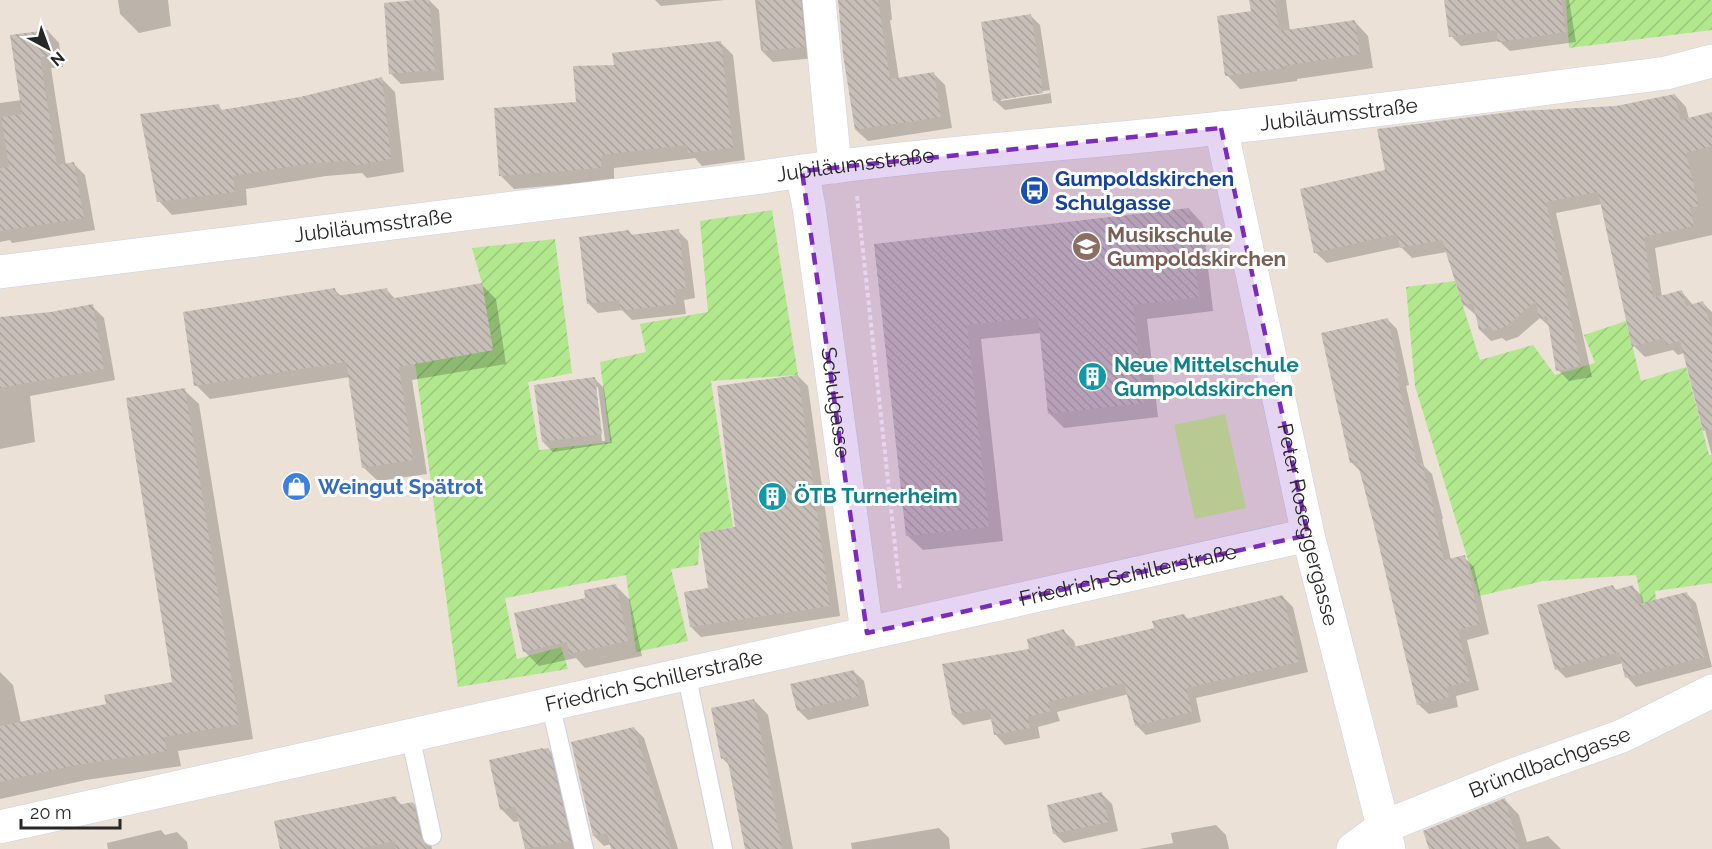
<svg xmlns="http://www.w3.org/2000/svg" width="1712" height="849" font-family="Raleway,sans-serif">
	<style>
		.garden { fill: url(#garden-furrows) }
		.pitch { fill: #c9f087 }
		.shadow { fill: #0003; fill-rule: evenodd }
		.building { fill: url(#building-back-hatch) }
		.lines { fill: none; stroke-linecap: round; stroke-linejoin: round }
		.service-casing { stroke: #ccd1e2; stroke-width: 20 }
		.minor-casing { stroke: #ccd1e2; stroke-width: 34 }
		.path { stroke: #fff; stroke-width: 4; stroke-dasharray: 4.5 3; stroke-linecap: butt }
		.service { stroke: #fff; stroke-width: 18 }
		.minor { stroke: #fff; stroke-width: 33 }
		.marked { fill: #7b2cbf; fill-opacity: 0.2; stroke: #7b2cbf; stroke-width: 4.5; stroke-dasharray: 12 8; stroke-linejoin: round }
		.labels { text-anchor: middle; stroke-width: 6; stroke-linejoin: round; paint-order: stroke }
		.street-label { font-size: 21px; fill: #272727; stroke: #fff }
		.transit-label { font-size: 21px; font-weight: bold; fill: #164399; stroke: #fff; text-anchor: start }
		.education-label { font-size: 21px; font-weight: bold; fill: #785e54; stroke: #fff; text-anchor: start }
		.culture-label { font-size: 21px; font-weight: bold; fill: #0d838f; stroke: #fff; text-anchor: start }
		.shop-label { font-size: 21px; font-weight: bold; fill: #366cbe; stroke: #fff; text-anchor: start }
	</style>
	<defs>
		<pattern id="garden-furrows" width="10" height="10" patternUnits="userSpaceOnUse" patternTransform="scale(1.5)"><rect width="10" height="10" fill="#b1e88d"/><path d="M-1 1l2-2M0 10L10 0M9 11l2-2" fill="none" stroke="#98c77a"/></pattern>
		<pattern id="building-back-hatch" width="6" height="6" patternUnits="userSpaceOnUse" patternTransform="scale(1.5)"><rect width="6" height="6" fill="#c6beb7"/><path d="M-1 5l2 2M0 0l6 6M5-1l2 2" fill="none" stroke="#aaa39d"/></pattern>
	</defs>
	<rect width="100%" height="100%" fill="#ebe1d6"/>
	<g class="garden">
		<path d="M1566,0H1712V30L1569,48Z"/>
		<path d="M772,210L798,375L711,381L733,527L700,533L698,565L671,569L688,641L636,652L626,575L505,598L517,659L561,647L568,669L458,687L415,362H423L493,350L482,283L472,248L555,239L572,373L528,382L539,450L610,442L600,362L646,352L640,324L708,312L700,221Z"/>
		<path d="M1455,281L1480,360L1533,345L1555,375L1595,363L1584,335L1626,321L1641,381L1686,367L1709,455H1712V583L1655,591L1657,610L1644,611L1636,575L1543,581L1479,596L1415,386L1406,287Z"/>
	</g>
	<path class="pitch" d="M1225,414L1246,508L1195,519L1174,425Z"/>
	<g class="shadow">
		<path d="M118,0H168L171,26L139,33L120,14Z"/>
		<path d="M429,0L439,10L444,80L401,84L391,74Z"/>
		<path d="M655,0H725L661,6Z"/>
		<path d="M755,0H816L815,58L773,62L761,50Z"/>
		<path d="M839,0H890L892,20H890L899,79L934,74L945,85L952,128L868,141L856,130Z"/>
		<path d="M1251,0H1286L1290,31L1355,22L1368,36L1373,68L1297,79V81L1240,89L1227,75L1252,12Z"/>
		<path d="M1445,0H1569L1576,42L1510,51L1499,41L1461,46L1451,36Z"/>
		<path d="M1030,15L1040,25L1052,103L1005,110L994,100ZM1050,90L1051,93L1001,101V98Z"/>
		<path d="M48,31L59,43L63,67L51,68L66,165L74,164L85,175L95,230L12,243L10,240L0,242V103L22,100Z"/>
		<path d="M720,42L733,55L745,160L702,166L695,158L614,168V180L514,189L501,176L615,67Z"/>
		<path d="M382,79L395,92L404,172L367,178L362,173L326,176L246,189L247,205L172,215L159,201L218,106L223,111L300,98Z"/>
		<path d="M1675,95L1686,107L1689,119L1712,113V235L1655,248L1662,297L1681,291L1693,305L1702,302L1712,312V456L1684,353L1678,355L1673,350L1645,357L1634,346L1602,204L1556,213L1592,377L1569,381L1558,370L1551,328L1540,318L1518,337L1506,341L1502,338L1491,341L1480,330L1477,316L1464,305L1447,252L1412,258L1401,247L1327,263L1315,252L1387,171L1616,107Z"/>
		<path d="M1189,209L1203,224L1213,311L1147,319L1158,417L1064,428L1049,413L1041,333L981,339L1003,541L923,550L908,536L875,245Z"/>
		<path d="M629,231L633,236L678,231L688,241L695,298L684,300L686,314L632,320L622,310L598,313L588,303Z"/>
		<path d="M482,285L496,299L506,364L412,380L427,474L378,481L364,468L350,377L210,399L196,385L335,290L342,297L387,290L396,300Z"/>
		<path d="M92,306L104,318L115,380L30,396L35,442L0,449V320Z"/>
		<path d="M1387,319L1397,329L1409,385L1406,386L1424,466L1432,474L1443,519H1442L1451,560L1464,557L1474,567L1489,634L1467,640L1479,690L1456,696L1458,707L1429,714L1419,705L1376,525L1361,472L1351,462Z"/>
		<path d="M798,376L808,386L840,616L701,637L691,627L710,590L737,528Z"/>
		<path d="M594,378L604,388L612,443L553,452L543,442ZM595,387H598L605,441H602Z"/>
		<path d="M184,390L199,404L253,739L178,751L181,766L86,780L0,799V672L13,685L21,723L108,706L174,683Z"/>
		<path d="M615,585L630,600L642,656L585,668L576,658L539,666L524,651L587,599Z"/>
		<path d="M1613,586L1617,591L1633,587L1642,596L1644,604L1686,593L1696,603L1712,667L1636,687L1627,677L1623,663L1566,678L1557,669Z"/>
		<path d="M1283,597L1293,607L1308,672L1196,698L1201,722L1146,735L1136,725L1129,694L1057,712L1060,721L1038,727L1040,738L1005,745L995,734L992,719L963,725L953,715L1031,650L1064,631L1074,641L1076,648L1155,629L1184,615L1189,620Z"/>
		<path d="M853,671L864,681L869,706L808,720L798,710Z"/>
		<path d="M754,700L768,715L793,849H747L730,766L722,758Z"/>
		<path d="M634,728L644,738L678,849H613L611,844L604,846L594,836Z"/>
		<path d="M548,749L561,762L581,849H527L520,821L514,822L502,810Z"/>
		<path d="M1102,794L1112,804L1118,831L1064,843L1054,833Z"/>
		<path d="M395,798L403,806L413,803L425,815L432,849H282Z"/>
		<path d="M1505,800L1519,815L1527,842L1548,836L1561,849H1430Z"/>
		<path d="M1216,825L1226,835L1229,849H1139L1173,843L1171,833Z"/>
		<path d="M939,828L949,838L950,849H852L851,843Z"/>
		<path d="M161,830L165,835L177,832L187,842L188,849H108L107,843Z"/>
	</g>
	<g class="building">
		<path d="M415,0H429L435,70L389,74L384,3Z"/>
		<path d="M758,0H801L805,47L763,51Z"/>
		<path d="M838,0H878L890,79L934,72L941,117L855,130L843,54Z"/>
		<path d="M1249,0H1275L1279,31L1355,20L1360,54L1284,66V68L1225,76L1217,16L1251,11Z"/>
		<path d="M1444,0H1561L1566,32L1498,42L1497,30L1449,37Z"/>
		<path d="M1031,14L1043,93L993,101L981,22Z"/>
		<path d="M48,30L52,55L40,57L57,165L74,162L84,218L0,231V168L9,167L1,117L22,114L10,35Z"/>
		<path d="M721,41L733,148L688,153L687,145L602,155L601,168L499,176L494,108L576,102L573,66L614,65L612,53Z"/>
		<path d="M382,77L391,159L352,166L351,161L312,163L233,176L235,192L157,202L140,114L219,104L221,110L300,97Z"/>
		<path d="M1675,94L1680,120L1712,112V146L1686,153L1699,206L1690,208L1694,226L1644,237L1653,298L1682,290L1686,306L1703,301L1712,328V430L1703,431L1680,341L1666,345L1664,338L1632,347L1598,192L1546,202L1581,366L1556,371L1547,316L1539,319L1536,301L1507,326L1494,331L1490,327L1479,330L1473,303L1463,306L1442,240L1400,248L1397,234L1314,253L1300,189L1385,170L1377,129L1518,111L1616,106Z"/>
		<path d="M1189,208L1199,297L1133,305L1144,403L1048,414L1038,317L967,325L989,527L906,536L874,244Z"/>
		<path d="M679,229L686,288L674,290L676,304L621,311L619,300L587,304L579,237L629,230L630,235Z"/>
		<path d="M482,283L493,350L399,367L413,460L362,468L346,362L194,386L183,312L335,288L337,296L387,288L389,299Z"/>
		<path d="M93,304L104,369L0,388V317L51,312Z"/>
		<path d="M1388,318L1400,376L1397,377L1417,464L1422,463L1434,509L1433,510L1444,560L1465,555L1480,624L1458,630L1470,681L1447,687L1449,697L1417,705L1374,525L1357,461L1350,463L1321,333Z"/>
		<path d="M798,375L830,606L690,627L684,592L708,588L699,533L735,527L717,386Z"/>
		<path d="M595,377L602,434L542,442L534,385Z"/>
		<path d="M185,388L239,724L164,737L167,751L71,766L0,782V726L106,704L104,695L172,682L126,398Z"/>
		<path d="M616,584L628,641L569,654L567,642L523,652L514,613L585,598L584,590Z"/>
		<path d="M1613,585L1615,590L1633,585L1638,604L1687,592L1704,657L1625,678L1619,652L1555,670L1537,605Z"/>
		<path d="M1283,595L1299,662L1186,688L1192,712L1135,726L1124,683L1048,702L1051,711L1028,717L1030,728L994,735L989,708L952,715L942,664L1029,649L1027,639L1064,629L1069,648L1154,628L1152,621L1184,614L1186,619Z"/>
		<path d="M854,670L860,696L797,711L790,684Z"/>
		<path d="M754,699L768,773L782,849H745L727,757L721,759L711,708Z"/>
		<path d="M634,727L671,849H611L607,833L593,836L571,742Z"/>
		<path d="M543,748V749L549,748L571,841L525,849L515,807L500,810L489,760Z"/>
		<path d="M1102,792L1109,822L1053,834L1047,805Z"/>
		<path d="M396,796L398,805L413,802L421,838L428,849H396L394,841L359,849H280L274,821Z"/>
		<path d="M1505,798L1519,849H1429L1423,831Z"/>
	</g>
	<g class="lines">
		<defs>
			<g id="service">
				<path d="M686,673L723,849"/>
				<path d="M550,703L584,849"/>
				<path d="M410,735L432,836"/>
			</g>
			<g id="minor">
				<path d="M819,0L835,167"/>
				<path id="s1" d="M1221,128L1308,535L1389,849"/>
				<path id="s2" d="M802,171L809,207L867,633"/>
				<path id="s3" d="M0,272L762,177C914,153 1069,145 1222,128C1370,112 1518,92 1666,73L1712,61"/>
				<path id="s4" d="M0,827L1308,535"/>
				<path id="s5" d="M1353,849L1383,827L1510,776L1622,736L1712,691"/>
			</g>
		</defs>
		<use href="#service" class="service-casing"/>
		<use href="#minor" class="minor-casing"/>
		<path class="path" d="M857,196L900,591"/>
		<use href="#service" class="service"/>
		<use href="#minor" class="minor"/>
	</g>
	<path class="marked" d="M1221,128L1308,535L867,633L802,171Z"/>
	<defs>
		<symbol id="bus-disc" viewBox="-11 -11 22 22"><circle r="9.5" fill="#1a4fb4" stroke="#fff"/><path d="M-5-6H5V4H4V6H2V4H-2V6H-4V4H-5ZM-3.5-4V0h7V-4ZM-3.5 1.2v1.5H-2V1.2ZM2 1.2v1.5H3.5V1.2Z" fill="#fff"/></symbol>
		<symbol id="school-disc" viewBox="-11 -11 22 22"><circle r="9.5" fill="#8d6e63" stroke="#fff"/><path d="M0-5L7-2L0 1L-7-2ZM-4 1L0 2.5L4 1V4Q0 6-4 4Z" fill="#fff"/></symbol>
		<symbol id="building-disc" viewBox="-11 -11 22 22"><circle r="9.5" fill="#0f9aa8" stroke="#fff"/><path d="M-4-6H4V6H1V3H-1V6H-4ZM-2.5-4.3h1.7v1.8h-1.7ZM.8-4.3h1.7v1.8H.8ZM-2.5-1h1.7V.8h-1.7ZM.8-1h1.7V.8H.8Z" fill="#fff"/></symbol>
		<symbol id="shop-disc" viewBox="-11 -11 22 22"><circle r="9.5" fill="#3f7fe0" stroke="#fff"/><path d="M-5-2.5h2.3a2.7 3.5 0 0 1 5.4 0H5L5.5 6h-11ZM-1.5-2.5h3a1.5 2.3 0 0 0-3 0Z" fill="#fff"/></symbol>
	</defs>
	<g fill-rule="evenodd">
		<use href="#bus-disc" x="1018" y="174" width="33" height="33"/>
		<use href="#school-disc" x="1070" y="230" width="33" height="33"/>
		<use href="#building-disc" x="1076" y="360" width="33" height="33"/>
		<use href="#shop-disc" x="280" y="470" width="33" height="33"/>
		<use href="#building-disc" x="756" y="480" width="33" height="33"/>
	</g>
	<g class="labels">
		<g class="street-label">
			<text dy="7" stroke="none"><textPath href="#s3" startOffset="1348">Jubiläumsstraße</textPath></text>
			<text dy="7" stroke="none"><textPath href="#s3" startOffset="862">Jubiläumsstraße</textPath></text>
			<text dy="7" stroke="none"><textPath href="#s3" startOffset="376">Jubiläumsstraße</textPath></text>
			<text dy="7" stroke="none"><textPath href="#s2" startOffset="234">Schulgasse</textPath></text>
			<text dy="7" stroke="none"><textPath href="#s1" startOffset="406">Peter Roseggergasse</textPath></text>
			<text dy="7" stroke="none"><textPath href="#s4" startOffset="1156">Friedrich Schillerstraße</textPath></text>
			<text dy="7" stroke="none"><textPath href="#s4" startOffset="670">Friedrich Schillerstraße</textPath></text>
			<text dy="7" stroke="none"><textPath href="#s5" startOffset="216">Bründlbachgasse</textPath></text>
		</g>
		<g class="transit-label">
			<text x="1055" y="186">Gumpoldskirchen<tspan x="1055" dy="24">Schulgasse</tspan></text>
		</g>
		<g class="education-label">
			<text x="1107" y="242">Musikschule<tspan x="1107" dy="24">Gumpoldskirchen</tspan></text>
		</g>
		<g class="culture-label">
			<text x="1114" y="372">Neue Mittelschule<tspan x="1114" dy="24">Gumpoldskirchen</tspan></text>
			<text x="794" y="503">ÖTB Turnerheim</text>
		</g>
		<g class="shop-label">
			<text x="318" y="494">Weingut Spätrot</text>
		</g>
	</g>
	<g transform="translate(48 48) rotate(139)" stroke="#ffffff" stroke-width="4.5" paint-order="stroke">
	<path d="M0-4.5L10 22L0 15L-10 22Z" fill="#272727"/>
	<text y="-9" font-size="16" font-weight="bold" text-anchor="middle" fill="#272727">N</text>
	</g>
	<path d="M21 819v9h99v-9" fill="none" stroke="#272727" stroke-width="3"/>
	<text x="30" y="819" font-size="18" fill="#272727" stroke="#ffffff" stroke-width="4.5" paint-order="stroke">20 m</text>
</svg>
